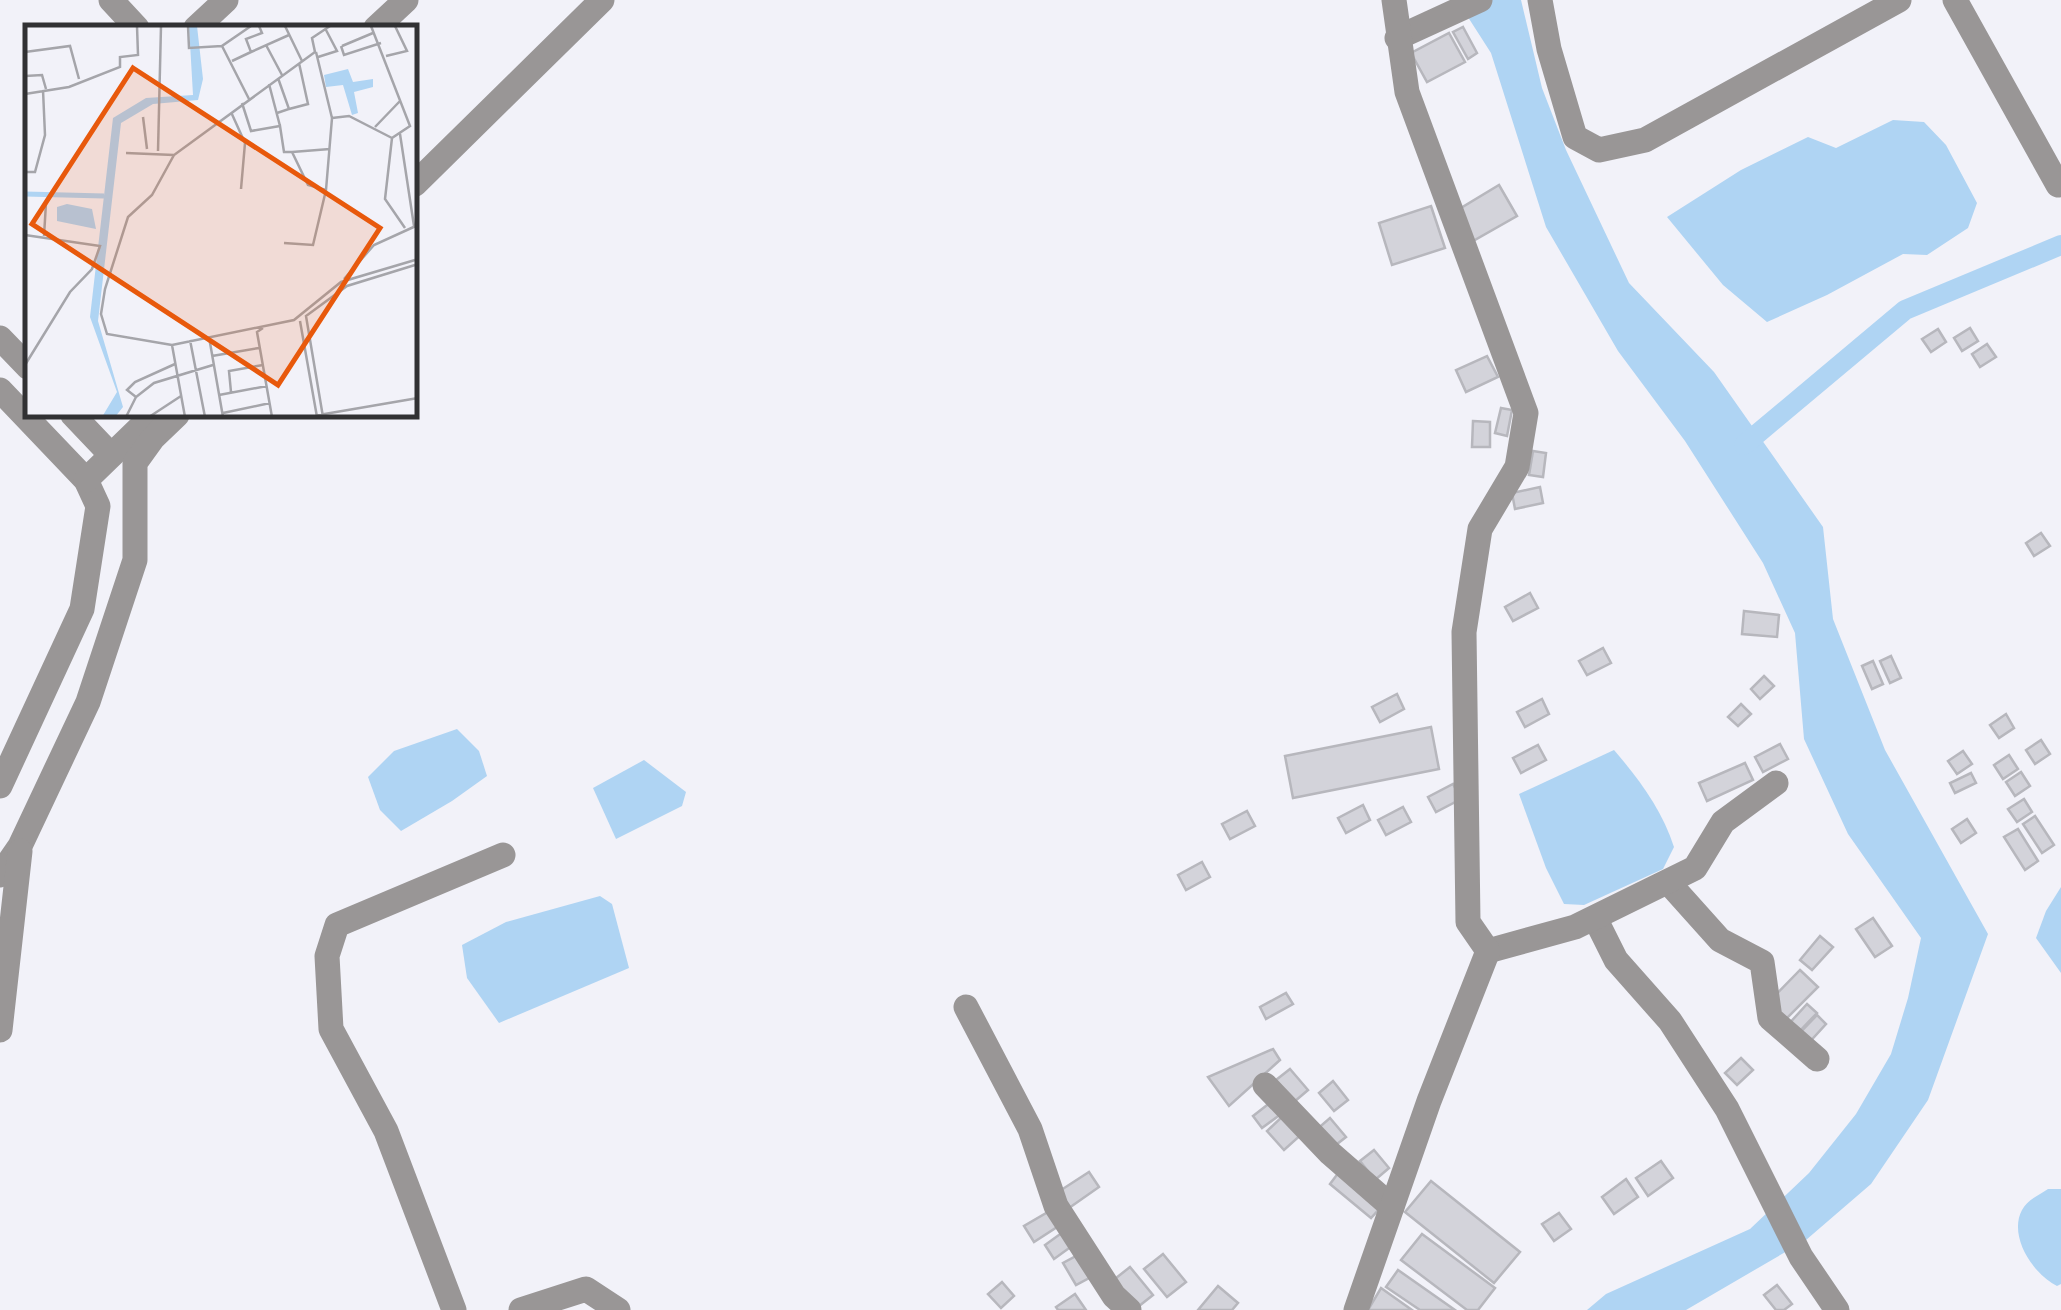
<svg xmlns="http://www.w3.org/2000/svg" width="2061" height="1310" font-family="'Archivo Narrow',sans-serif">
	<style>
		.water { fill: #afd4f3 }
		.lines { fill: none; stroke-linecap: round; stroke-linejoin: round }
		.canal { stroke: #afd4f3; stroke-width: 20 }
		.building { fill: #d3d3da; stroke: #b7b7bd; stroke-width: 2.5 }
		.minor { stroke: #999696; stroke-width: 25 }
		.inset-river { fill: none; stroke: #afd4f3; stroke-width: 5 }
		.inset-road { fill: none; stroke: #a5a5aa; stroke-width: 2.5 }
		.view { fill: #e8590c; fill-opacity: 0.15; stroke: #e8590c; stroke-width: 5 }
		.inset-edge { fill: none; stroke: #313133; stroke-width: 5 }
	</style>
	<rect width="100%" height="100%" fill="#f2f2f9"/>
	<g class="water">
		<path d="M1457,0H1521L1542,88L1566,150L1629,283L1714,372L1823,527L1833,619L1885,750L1988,934L1928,1100L1871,1184L1806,1240L1686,1310H1587L1606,1294L1750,1229L1809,1173L1856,1114L1891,1054L1908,998L1921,938L1848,834L1804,739L1795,633L1763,563L1685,441L1618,351L1546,227L1491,53Z"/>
		<path d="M1893,120L1924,122L1946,145L1977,203L1968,228L1927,255L1903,254L1827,295L1767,322L1723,285L1667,217L1741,170L1808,137L1836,148Z"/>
		<path d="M457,729L479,751L487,776L452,801L401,831L380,810L368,777L394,751Z"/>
		<path d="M1614,750C1639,779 1662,810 1674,847L1663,869L1584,905L1564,904L1546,868L1519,794Z"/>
		<path d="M644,760L686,792L682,806L616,839L593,788Z"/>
		<path d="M2061,887V973L2036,938L2046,911Z"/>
		<path d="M600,896L612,904L629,968L499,1023L467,978L462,945L506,922Z"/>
		<path d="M2048,1189H2061V1284L2057,1286C2033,1274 2008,1236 2022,1210C2027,1200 2039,1195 2048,1189Z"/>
	</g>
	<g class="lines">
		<path class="canal" d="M1744,445L1905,310L2061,245"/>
	</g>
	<g class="building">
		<path d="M1463,27L1477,53L1468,59L1453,32Z"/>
		<path d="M1449,33L1465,62L1427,82L1411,53Z"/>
		<path d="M1499,185L1517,216L1473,241L1456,211Z"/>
		<path d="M1431,206L1445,248L1392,265L1379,223Z"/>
		<path d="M1970,328L1978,341L1962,351L1954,338Z"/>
		<path d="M1938,329L1946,342L1931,352L1922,339Z"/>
		<path d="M1987,344L1996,357L1980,367L1972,354Z"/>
		<path d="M1487,356L1498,377L1466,392L1456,370Z"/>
		<path d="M1501,408L1512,410L1507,436L1495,433Z"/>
		<path d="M1473,421L1490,422V447H1472Z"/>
		<path d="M1533,451L1546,453L1543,477L1529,475Z"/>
		<path d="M1540,487L1543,503L1515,509L1512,493Z"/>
		<path d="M2041,533L2050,546L2034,556L2026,543Z"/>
		<path d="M1530,593L1538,608L1513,621L1505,607Z"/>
		<path d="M1744,611L1779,615L1777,637L1742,634Z"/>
		<path d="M1603,648L1611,663L1587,675L1579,661Z"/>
		<path d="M1891,656L1901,678L1890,683L1880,661Z"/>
		<path d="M1873,661L1883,684L1872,689L1862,666Z"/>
		<path d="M1764,676L1774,686L1760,699L1751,689Z"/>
		<path d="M1397,694L1404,709L1380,722L1372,707Z"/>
		<path d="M1542,699L1549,714L1525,727L1517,712Z"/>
		<path d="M1741,704L1751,714L1738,726L1728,717Z"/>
		<path d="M2006,714L2014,728L1999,738L1990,725Z"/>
		<path d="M1431,727L1439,769L1293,798L1285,756Z"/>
		<path d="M2041,740L2050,754L2035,764L2026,750Z"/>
		<path d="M1780,744L1788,759L1763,772L1755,757Z"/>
		<path d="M1538,745L1546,760L1521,773L1513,758Z"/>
		<path d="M1963,751L1972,764L1957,774L1948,761Z"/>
		<path d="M2009,755L2018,769L2003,779L1994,765Z"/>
		<path d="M1745,763L1753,780L1707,801L1699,783Z"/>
		<path d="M2021,772L2030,786L2015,796L2006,782Z"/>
		<path d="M1971,773L1976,783L1955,793L1950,783Z"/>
		<path d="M1453,784L1461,799L1436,812L1428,797Z"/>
		<path d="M2024,799L2032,812L2017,822L2008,809Z"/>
		<path d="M1363,805L1370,820L1346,833L1338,818Z"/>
		<path d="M1403,807L1411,822L1386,835L1378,820Z"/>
		<path d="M1247,811L1255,826L1230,839L1222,824Z"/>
		<path d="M2035,816L2054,845L2042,853L2023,824Z"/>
		<path d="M1967,819L1976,833L1961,843L1952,829Z"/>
		<path d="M2018,829L2038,861L2025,870L2004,837Z"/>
		<path d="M1202,862L1210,877L1186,890L1178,875Z"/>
		<path d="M1873,918L1892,946L1875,957L1856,929Z"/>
		<path d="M1820,936L1833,947L1812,970L1800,960Z"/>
		<path d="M1800,970L1818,987L1779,1026L1762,1009Z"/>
		<path d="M1286,993L1293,1004L1266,1019L1260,1007Z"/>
		<path d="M1807,1004L1817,1013L1795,1036L1786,1027Z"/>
		<path d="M1817,1015L1826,1024L1805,1047L1795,1038Z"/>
		<path d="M1273,1049L1280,1060L1229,1106L1208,1077Z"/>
		<path d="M1741,1058L1753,1070L1737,1085L1725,1073Z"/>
		<path d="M1290,1069L1308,1090L1294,1102L1276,1080Z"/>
		<path d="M1333,1081L1348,1100L1334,1111L1319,1093Z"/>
		<path d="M1271,1102L1281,1114L1262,1128L1253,1116Z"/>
		<path d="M1286,1113L1303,1133L1284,1150L1267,1131Z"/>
		<path d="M1330,1118L1346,1137L1332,1148L1316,1130Z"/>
		<path d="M1374,1150L1389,1168L1375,1180L1360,1161Z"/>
		<path d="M1661,1161L1673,1178L1648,1196L1636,1178Z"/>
		<path d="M1089,1172L1099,1187L1069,1208L1058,1192Z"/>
		<path d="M1339,1172L1381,1207L1371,1218L1330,1184Z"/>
		<path d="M1626,1179L1638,1197L1614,1214L1602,1197Z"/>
		<path d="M1431,1181L1520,1252L1494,1283L1405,1212Z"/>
		<path d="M1048,1212L1057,1227L1034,1242L1024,1226Z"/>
		<path d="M1559,1213L1571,1229L1554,1241L1542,1224Z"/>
		<path d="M1063,1232L1072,1246L1054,1259L1045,1245Z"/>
		<path d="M1422,1234L1495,1288L1478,1310H1467L1401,1260Z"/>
		<path d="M1163,1254L1186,1282L1167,1297L1144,1269Z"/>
		<path d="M1078,1255L1091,1277L1076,1285L1063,1263Z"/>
		<path d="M1130,1267L1153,1295L1134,1310L1111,1282Z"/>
		<path d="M1398,1270L1455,1310H1420L1386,1287Z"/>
		<path d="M1002,1282L1014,1296L1001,1308L988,1294Z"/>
		<path d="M1777,1285L1792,1304L1784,1310H1776L1764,1295Z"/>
		<path d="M1218,1286L1238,1303L1232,1310H1198Z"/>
		<path d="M1381,1288L1412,1310H1368Z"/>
		<path d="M1075,1294L1086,1310H1058L1056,1307Z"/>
	</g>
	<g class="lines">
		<g class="minor">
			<path d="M111,0L137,28"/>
			<path d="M1540,0L1549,49L1575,137L1599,150L1645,140L1899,0"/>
			<path d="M1955,0L2058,185"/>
			<path d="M196,28L226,0"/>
			<path d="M376,28L406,0"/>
			<path d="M1397,38L1480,0"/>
			<path d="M415,184L602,0"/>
			<path d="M0,338L28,367"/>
			<path d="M0,390L86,480L98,506L82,609L0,786"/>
			<path d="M73,415L111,455"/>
			<path d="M86,480L153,415"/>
			<path d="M0,875L20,846L88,702L135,560V463L153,438L177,415"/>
			<path d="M1668,882L1720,940L1762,962L1770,1018L1817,1059"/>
			<path d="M1595,918L1616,960L1670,1021L1727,1109L1801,1257L1837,1310"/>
			<path d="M1488,951L1575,927L1695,868L1723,822L1776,783"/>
			<path d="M966,1007L1030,1129L1056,1206L1114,1296L1129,1310"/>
			<path d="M0,1030L20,851"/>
			<path d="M1265,1085L1330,1153L1392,1207"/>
			<path d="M454,1310L386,1131L331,1029L327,956L337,925L503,855"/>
			<path d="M521,1310L586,1289L618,1310"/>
			<path d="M1356,1310L1429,1101L1488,951L1468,922L1464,632L1480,529L1517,467L1526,413L1407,92L1394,0"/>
		</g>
	</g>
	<g transform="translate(25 25)">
		<rect width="392" height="392" fill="#f2f2f9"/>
		<path d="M164,1H172L178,54L173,75L128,79L96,98L73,296L98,382L90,392H77L92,367L65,292L88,93L121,73L168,70ZM323,44L328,57L348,54V62L329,67L333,88L327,90L318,60L301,62L299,50ZM42,179L67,184L71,204L32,196V182Z" fill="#afd4f3"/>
		<path class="inset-river" d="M0,169L79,171"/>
		<path class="inset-road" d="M163,1L164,23L197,21M260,1L277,36M346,1L385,101L367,113L360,174L380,203M241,20L257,50M316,21L319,30L356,18M317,21L348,8M0,27L45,21L54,54M226,27L264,10M361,31L382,26L370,1M293,32L312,26L301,5M207,36L226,27L221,14L237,8L234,1M0,51L17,50L21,64M244,59L255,101M0,69L44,62L95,42V32L113,30L112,1M224,74L197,21L226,1M217,78L226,106L255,101L259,127H267L283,160L301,165L307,93L291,27M264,84L283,79L274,38M206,87L220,118L216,164M252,88L264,84L253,53M118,92L122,124M307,93L324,91L367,113M350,102L375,76M375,109L389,201M133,126L136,1M267,127L305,124M101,128L149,130M0,147H10L20,110L18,65M0,210L75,221L67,244L45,267L0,340M19,211L21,178M259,218L288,220L301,165M319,254L349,220L393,200M275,296L292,392M238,303L232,307L247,392M184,312L198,392M165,315L180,392M147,320L82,309L76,289L80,264L103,192L127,170L149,130L290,27L287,13L305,1M187,331L234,323M206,367L204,346L238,340M194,370L242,361M111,372L102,365L110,357L150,339M198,388L245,378M101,392L111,372L129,358L188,340M124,392L156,371M160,392L147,320L269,295L316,257L390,235M282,392L393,373M298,392L281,291L322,261L390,240"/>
		<path class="view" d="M108,43L355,203L253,360L7,199Z"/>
		<rect width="392" height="392" class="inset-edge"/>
	</g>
</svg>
